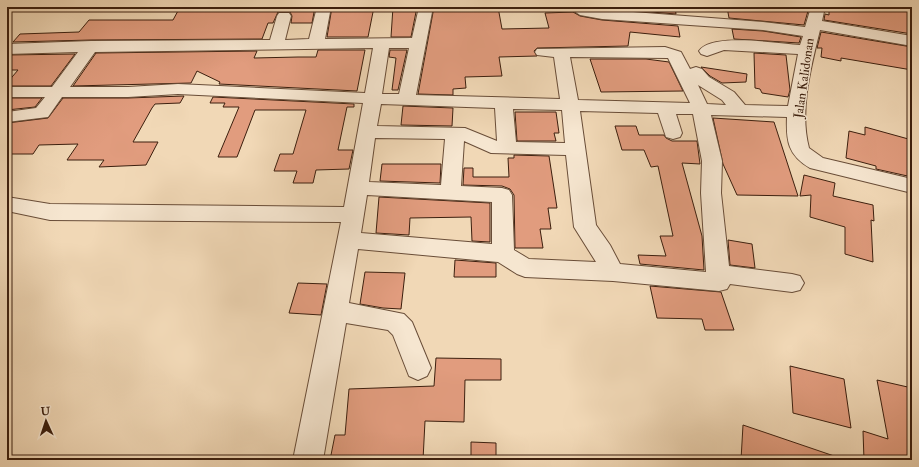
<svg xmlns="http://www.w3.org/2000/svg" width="919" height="467" font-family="'IM FELL Double Pica',serif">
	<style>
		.building { fill: #e19c7e; stroke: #3c1f0e }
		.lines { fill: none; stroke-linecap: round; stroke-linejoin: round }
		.minor-casing { stroke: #694d38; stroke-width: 2 }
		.minor { fill: #f6e6d0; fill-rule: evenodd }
		.labels { text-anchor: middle; stroke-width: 3; stroke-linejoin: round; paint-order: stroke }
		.street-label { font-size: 13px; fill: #3c1f0e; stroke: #f6e6d0 }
	</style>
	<rect width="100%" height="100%" fill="#f1d8b6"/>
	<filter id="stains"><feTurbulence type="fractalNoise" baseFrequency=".005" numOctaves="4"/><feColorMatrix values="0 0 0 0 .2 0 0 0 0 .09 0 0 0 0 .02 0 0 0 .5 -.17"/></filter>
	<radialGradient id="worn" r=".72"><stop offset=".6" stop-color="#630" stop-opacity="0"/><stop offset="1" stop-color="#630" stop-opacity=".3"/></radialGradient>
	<g class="building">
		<path d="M244,7H315L312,23H291L292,16L290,12H278L273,23H268L262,39L91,40L13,42L20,34L79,32L89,20H173L179,9Z"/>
		<path d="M332,7H374L368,37H327Z"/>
		<path d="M393,7H417L411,37H391Z"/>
		<path d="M434,7H498L502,29L549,28L545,13L573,12L580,16L602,20L678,26L680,37L630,32L628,46L537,48L534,51L537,56L499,57L502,76L465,77L466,88L453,89V95L418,94Z"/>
		<path d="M588,7H675L676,14Z"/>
		<path d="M727,7H799L800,10L808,11L804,25L729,18Z"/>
		<path d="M829,7H892L910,10L912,34L824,20L825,14L829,15Z"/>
		<path d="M732,29L763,31L801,37L799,43L734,39Z"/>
		<path d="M821,32L912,47V70L841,58V61L821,57L822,48H817Z"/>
		<path d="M318,50H365L357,91L219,84L220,82L197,71L191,83L73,86L96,53L257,51L254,58L298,57H316Z"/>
		<path d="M390,50H407L398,90H392L396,58L389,57Z"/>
		<path d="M754,53L786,55L790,90L788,97L762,93L760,89L755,88Z"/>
		<path d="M75,54L51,86H7V83L18,70H7V55Z"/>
		<path d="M590,59H646L669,62L683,91L601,92Z"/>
		<path d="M701,67L747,74L746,82L722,83L710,76Z"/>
		<path d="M184,96L180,103L155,104L152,108L133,142H158L146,165L99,167L104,160H67L78,144L39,145L33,154H7V123L48,118L63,98H128Z"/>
		<path d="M213,97L354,104V107H347L338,150H353L349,169L316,170L313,183H293L297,171H274L280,154H293L306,110H255L237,157H218L239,107H223L225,103H210Z"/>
		<path d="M7,98H42L35,107L7,110Z"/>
		<path d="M403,106L453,108L452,126L401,125Z"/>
		<path d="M515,112H556L559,133H554L556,141H517Z"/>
		<path d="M713,118L774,122L798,196L737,195L723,164Z"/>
		<path d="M615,126H636L639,135H664L666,138L672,141H697L700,164L682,163L702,236L704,270L640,264L638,255L666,256L660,236H673L658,166L651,167L644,150H622Z"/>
		<path d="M865,127L912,140V177L876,169V166L846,158L849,131L865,135Z"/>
		<path d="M514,155L549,156L557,208H548L551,229H540L543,248H515L514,195L510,189L502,186L463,185L464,168H473V177H509L508,158H514Z"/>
		<path d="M382,164H441L440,183L380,181Z"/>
		<path d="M804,175L835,183L833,196L873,205L874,221L871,220L873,262L845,254V227L810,217L811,195L800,196Z"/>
		<path d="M379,197L490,203V242L472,241L471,217L410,218L409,235L376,233Z"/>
		<path d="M728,240L752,244L755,268L730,265Z"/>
		<path d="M455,260L496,263V277H454Z"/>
		<path d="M365,272L405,273L401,309L383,308L360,304Z"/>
		<path d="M298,283L327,284L321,315L289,313Z"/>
		<path d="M650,286L721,292L734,330H705L702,319L657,318Z"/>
		<path d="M436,358L501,359V380H465L464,422L425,421L423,460H330L335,435H345L349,389L434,386Z"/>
		<path d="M790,366L844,379L851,428L793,413Z"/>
		<path d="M877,380L912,388V460H864L863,431L888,439Z"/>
		<path d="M743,425L840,458L839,460H741Z"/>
		<path d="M471,442L496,443V460H471Z"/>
	</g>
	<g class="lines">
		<defs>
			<path id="minor" d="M317,7H331L325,39L412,38L419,7H433L416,95L560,99L554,57L537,55L535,52L537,49L665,47L681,52L690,69L696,67L702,69L709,77L734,92L745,105L788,106L798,54L724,50L707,56L701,54L699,51C712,32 779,44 800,45L803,36L763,30L602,19L580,15L568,7L763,22L805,27L811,7H825L822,21L912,36V46L820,30C811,67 799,110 809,148L823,158L912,179V193L810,168C788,155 786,141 787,117L711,115L722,161L721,193L729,266L792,274L800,276L804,283L800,290L792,292L730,284L727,289L719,291L613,281L525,277L517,274L498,262L358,249L349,303L404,314L412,322L431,368L427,376L418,380L409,376L393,335L388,330L346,323L323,460H293L341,222L50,220L7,211V197L50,204L344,207L363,103L178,94L128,97H62L48,117L7,122V112L36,108L45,97H7V87H52L78,52L7,54V44L91,41L270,40L277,16L279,13H289L291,16L285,40L309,39ZM373,48L365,93L178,84L128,87H70L95,52ZM389,48H409L399,94H382ZM570,57L668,58L690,103L578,100ZM698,85L722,100L726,105L707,104ZM381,104L495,108L497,141L465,128L377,126ZM513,109L562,110L565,143L516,142ZM580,111L658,113L666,137L673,139L680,137L682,133L676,114H693L702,161L701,193L706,272L620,264L610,245L596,225ZM375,138L445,139L441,185L369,182ZM464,141L491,153L566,155L574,227L596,262L529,259L514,250L512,195L509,190L502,188L461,186ZM367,195L492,202V244L361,233Z"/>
		</defs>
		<use href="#minor" class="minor-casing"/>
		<use href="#minor" class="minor"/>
	</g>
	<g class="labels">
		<g class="street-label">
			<text transform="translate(803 78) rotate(-82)" y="5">Jalan Kalidonan</text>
		</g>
	</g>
	<rect width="919" height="467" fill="none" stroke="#f1d8b6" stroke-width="24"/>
	<rect x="8" y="8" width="903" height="451" fill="none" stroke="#3c1f0e" stroke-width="2"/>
	<rect x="12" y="12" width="895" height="443" fill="none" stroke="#3c1f0e"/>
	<g transform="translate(46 421) rotate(357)" stroke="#f6e6d0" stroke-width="3" paint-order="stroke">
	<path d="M0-3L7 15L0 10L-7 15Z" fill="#3c1f0e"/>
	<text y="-6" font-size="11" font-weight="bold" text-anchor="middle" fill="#3c1f0e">U</text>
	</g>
	<rect width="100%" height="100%" filter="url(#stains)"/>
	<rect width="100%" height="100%" fill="url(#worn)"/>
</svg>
